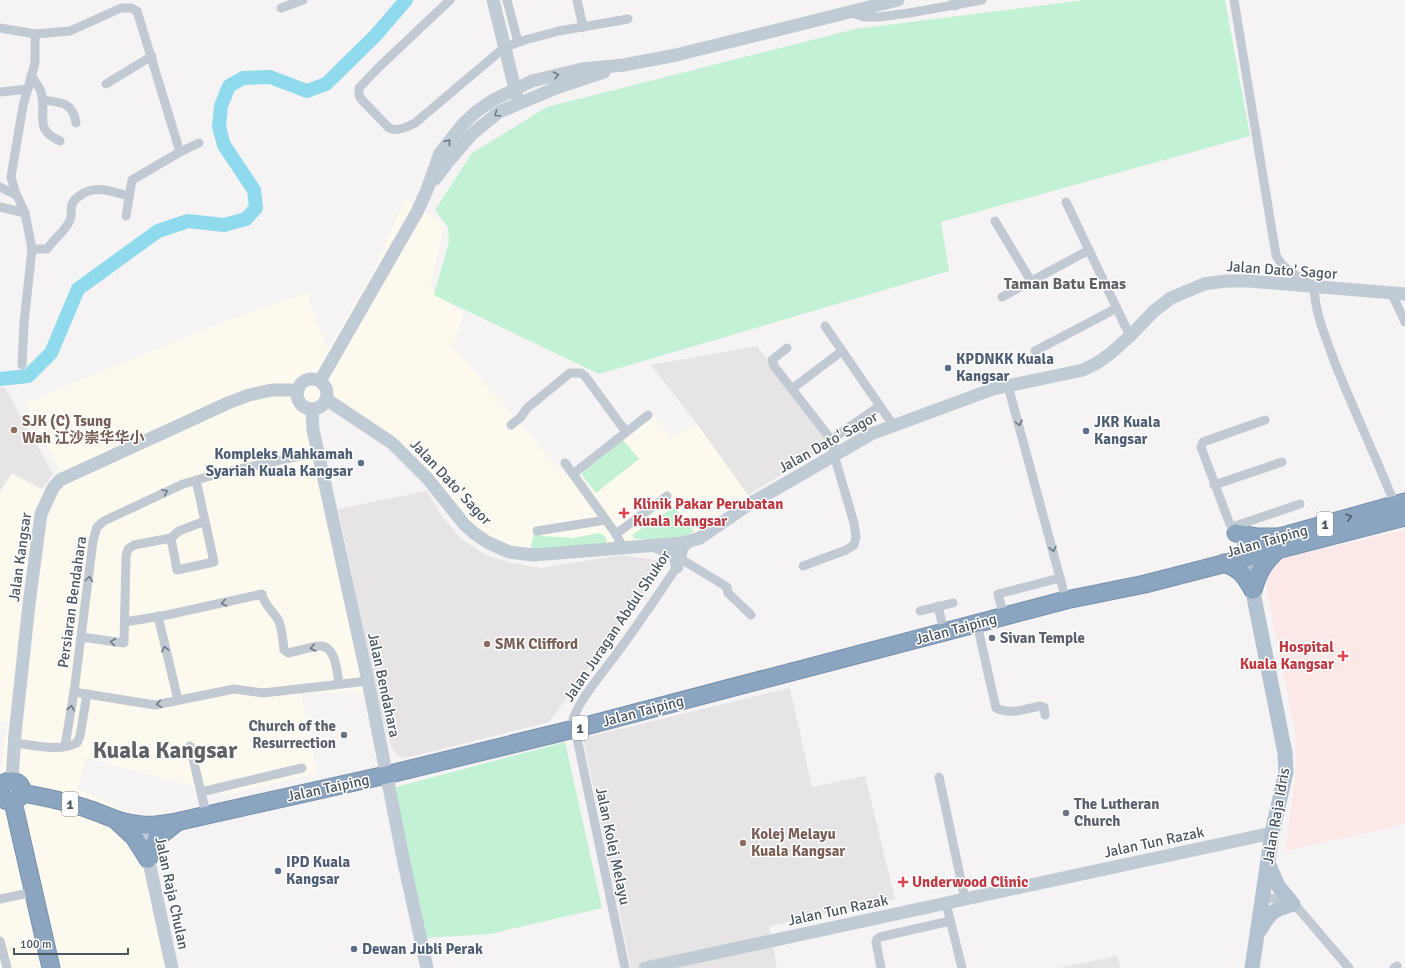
<svg xmlns="http://www.w3.org/2000/svg" width="1405" height="968" font-family="Signika,'Noto Sans SC',sans-serif">
	<style>
		.commercial { fill: #fdf9ef }
		.education { fill: #e6e4e5 }
		.medical { fill: #fce8e6 }
		.green { fill: #c3f1d5 }
		.lines { fill: none; stroke-linecap: round; stroke-linejoin: round }
		.river { stroke: #90daee; stroke-width: 14 }
		.highway-casing { stroke: #7690ad; stroke-width: 19 }
		.street { stroke: #c1cad2; stroke-width: 9 }
		.secondary { stroke: #c1cbd6; stroke-width: 13 }
		.primary { stroke: #b3c2d1; stroke-width: 15 }
		.highway { stroke: #8ba5c1; stroke-width: 17 }
		.oneway { stroke: #6e7984 }
		.oneway2 { stroke: #6e7983 }
		.oneway3 { stroke: #505e6b }
		.service-dot { fill: #5c6f8a; stroke: #fff; stroke-width: 1.5 }
		.education-dot { fill: #8d6e63; stroke: #fff; stroke-width: 1.5 }
		.health-dot { fill: #e0444e; stroke: #fff; stroke-width: 1.5 }
		.worship-dot { fill: #6b7280; stroke: #fff; stroke-width: 1.5 }
		.labels { text-anchor: middle; stroke-width: 3; stroke-linejoin: round; paint-order: stroke }
		.shield { fill: #fff; stroke: #808990; stroke-width: 1 }
		.shield-label { font-size: 14px; font-weight: bold; fill: #4a5661 }
		.street-label { font-size: 15px; fill: #4a5661; stroke: #fff }
		.service-label { font-size: 15px; font-weight: bold; fill: #4e5e75; stroke: #fff; text-anchor: start }
		.education-label { font-size: 15px; font-weight: bold; fill: #785e54; stroke: #fff; text-anchor: start }
		.health-label { font-size: 15px; font-weight: bold; fill: #be3a42; stroke: #fff; text-anchor: start }
		.worship-label { font-size: 15px; font-weight: bold; fill: #5b616d; stroke: #fff; text-anchor: start }
		.neighbourhood-label { font-size: 16px; font-weight: bold; fill: #5f6368; stroke: #fff }
		.town-label { font-size: 23px; font-weight: bold; fill: #5f6368; stroke: #fff }
	</style>
	<rect width="100%" height="100%" fill="#f5f3f3"/>
	<path class="commercial" d="M405,199L444,225L430,288L463,314L453,347L566,476L649,408L671,439L697,424L748,495L690,536L534,552L497,542L480,532L384,431L331,398L317,418L373,692L301,693L317,773L227,795L86,758L78,789L140,818L167,968H0V779L7,722L0,721V495L12,475L45,492L61,473L25,403L218,324L306,293L328,350L378,262Z"/>
	<g class="education">
		<path d="M757,346L830,445L748,495L697,424L651,365Z"/>
		<path d="M0,387L5,388L53,474L42,489L12,473L0,490Z"/>
		<path d="M427,491L441,515L462,540L488,556L512,563L541,568L622,555L668,562L549,722L405,758L396,755L391,746L383,721L338,509Z"/>
		<path d="M790,688L812,787L865,776L895,899L769,926L777,968H631L583,738Z"/>
		<path d="M1117,956L1121,968H1058Z"/>
	</g>
	<path class="medical" d="M1405,530V824L1285,851L1295,780L1296,734L1265,579L1280,559Z"/>
	<g class="green">
		<path d="M1085,0H1225L1250,136L941,222L949,271L599,374L434,295L449,242L448,227L435,210L472,153L547,107L855,29Z"/>
		<path d="M623,440L639,459L596,493L581,474Z"/>
		<path d="M674,507L694,531C682,542 651,539 635,539L632,535Z"/>
		<path d="M535,531L542,536L573,538L599,533L605,536L607,540L605,543L532,549L531,545Z"/>
		<path d="M565,742L602,908L490,934L426,938L399,822L396,787Z"/>
	</g>
	<g class="lines">
		<path class="river" d="M0,379L28,376L51,353L78,289L158,231L188,221L224,225L246,219L256,208L254,190L224,145L219,127L221,106L229,86L243,78L270,77L307,91L326,84L375,36L406,0"/>
		<defs>
			<g id="highway">
				<path d="M1236,533L1257,537H1280"/>
				<path d="M1272,539L1405,502"/>
				<path d="M1224,563C1241,569 1244,575 1253,590"/>
				<path d="M1253,590C1259,570 1263,564 1277,550"/>
				<path d="M0,791C3,774 27,780 21,796L13,802L5,800L0,794V791"/>
				<path d="M22,793C45,797 69,802 91,810C108,816 123,824 142,825C153,826 165,824 176,822L386,775L574,729L1066,600L1145,584L1405,517"/>
				<path d="M13,802L51,968"/>
				<path d="M117,821L134,837L148,859"/>
				<path d="M148,859L157,838L176,823"/>
			</g>
		</defs>
		<use href="#highway" class="highway-casing"/>
		<g class="street">
			<path d="M450,0L378,68L359,88V95L361,99L389,128C397,132 407,127 415,123L505,47L525,40L559,31L628,19"/>
			<path d="M507,0L518,42"/>
			<path d="M577,0L583,27"/>
			<path d="M1234,0L1276,255C1283,271 1301,277 1314,287C1315,314 1326,338 1335,363C1354,411 1376,457 1395,505"/>
			<path d="M281,8L303,0"/>
			<path d="M850,12L864,17H879L909,13L982,0"/>
			<path d="M0,28L35,34L70,31L121,8H131L137,11L180,152"/>
			<path d="M31,76C35,81 39,86 41,92C48,114 32,129 60,141"/>
			<path d="M106,84L152,56"/>
			<path d="M0,92L28,89"/>
			<path d="M42,100C60,102 73,102 76,123"/>
			<path d="M0,187L16,195"/>
			<path d="M1066,202L1130,336"/>
			<path d="M0,207L25,213"/>
			<path d="M126,216L132,180L180,152L199,143"/>
			<path d="M995,221L1031,281"/>
			<path d="M32,249H47C54,239 64,232 69,222C73,216 70,210 72,204C74,200 77,197 81,195C95,184 113,192 129,196"/>
			<path d="M1392,294L1405,322"/>
			<path d="M1002,297L1089,250"/>
			<path d="M825,326L893,425"/>
			<path d="M787,348L772,360L774,366L833,442"/>
			<path d="M1035,351L1117,308"/>
			<path d="M22,365L24,323L32,249L25,213L15,191L11,177L23,106L35,63V34"/>
			<path d="M1008,386L1066,600"/>
			<path d="M793,388L842,351"/>
			<path d="M511,425L521,417L527,408L570,373H581L585,376L626,432"/>
			<path d="M565,463L616,534L623,548"/>
			<path d="M573,474L648,415"/>
			<path d="M196,480L214,562L177,570L171,538L179,531L205,521"/>
			<path d="M1214,485L1282,462"/>
			<path d="M1232,527L1300,504"/>
			<path d="M537,531L606,520"/>
			<path d="M616,534L667,496"/>
			<path d="M1237,536L1229,522L1201,447L1203,442L1265,420"/>
			<path d="M681,559L727,587L728,593L751,615"/>
			<path d="M803,566L846,550L854,545L856,537L854,523L834,455L833,442L839,434L880,406"/>
			<path d="M938,606L944,632"/>
			<path d="M920,611L953,603"/>
			<path d="M158,616L178,700"/>
			<path d="M1004,616L998,594L1060,578"/>
			<path d="M125,622L167,615L262,594C265,606 271,609 277,618C282,624 283,642 284,650L288,653C299,651 309,647 319,646C336,645 337,672 339,684"/>
			<path d="M977,624L996,708C1010,715 1026,709 1040,706L1044,707L1045,715"/>
			<path d="M81,637L124,643L126,556L128,549L134,545L171,538"/>
			<path d="M74,692L155,705L234,689L263,693L368,681"/>
			<path d="M15,743C34,745 59,752 77,743L80,736L87,694"/>
			<path d="M65,746L74,692L93,541L97,527L104,521L183,484L217,474L318,452"/>
			<path d="M190,746L204,805L206,810L214,813"/>
			<path d="M939,777L965,899"/>
			<path d="M201,792L302,768"/>
			<path d="M1263,897L1288,901L1297,907L1349,968"/>
			<path d="M0,899L34,892"/>
			<path d="M946,903L962,968"/>
			<path d="M0,941L7,968"/>
			<path d="M625,968L573,719C583,694 602,674 617,653C638,625 657,596 677,567L682,556L684,548L691,541"/>
			<path d="M881,968L876,942L877,939L880,937L950,921"/>
			<path d="M1394,968L1397,966"/>
		</g>
		<g class="secondary">
			<path d="M493,0L517,97"/>
			<path d="M955,4L960,0"/>
			<path d="M435,179L447,163L472,134L499,112L556,88L604,72"/>
			<circle cx="312" cy="394" r="15"/>
			<path d="M320,381L417,212L427,190L440,153L463,124L477,111L493,100L532,81L582,69L624,65L676,55L898,0"/>
			<path d="M326,399L392,443L428,479L464,524L474,533L487,542L509,552L533,555L683,543L700,538L748,505L871,434L993,389L1083,370L1097,363L1111,353L1130,336L1154,311L1171,298L1204,284L1226,281H1249L1405,294"/>
			<path d="M312,409L313,430L318,452L368,681L404,863L427,968"/>
			<path d="M657,547C670,552 677,552 677,567"/>
			<path d="M12,780L15,734L29,604L41,514L53,488L60,480L228,403L249,395L272,390H298"/>
			<path d="M141,825L172,968"/>
			<path d="M645,968L1272,833"/>
		</g>
		<g class="primary">
			<path d="M1244,547L1285,753L1286,772L1272,833L1252,968"/>
			<path d="M1260,930C1270,912 1273,910 1293,904L1278,886L1268,863"/>
		</g>
		<use href="#highway" class="highway"/>
	</g>
	<defs><path id="oneway-chevron" d="M-2-3.5L2.5 0L-2 3.5" fill="none" stroke-width="1.6" stroke-linecap="round" stroke-linejoin="round"/></defs>
	<g class="oneway">
		<use href="#oneway-chevron" transform="translate(556 75) rotate(-14)"/>
		<use href="#oneway-chevron" transform="translate(497 114) rotate(145)"/>
		<use href="#oneway-chevron" transform="translate(448 142) rotate(-52)"/>
	</g>
	<g class="oneway2">
		<use href="#oneway-chevron" transform="translate(1019 423) rotate(75)"/>
		<use href="#oneway-chevron" transform="translate(165 492) rotate(-25)"/>
		<use href="#oneway-chevron" transform="translate(1053 549) rotate(76)"/>
		<use href="#oneway-chevron" transform="translate(89 579) rotate(-83)"/>
		<use href="#oneway-chevron" transform="translate(224 603) rotate(167)"/>
		<use href="#oneway-chevron" transform="translate(113 642) rotate(-172)"/>
		<use href="#oneway-chevron" transform="translate(313 648) rotate(167)"/>
		<use href="#oneway-chevron" transform="translate(165 649) rotate(-102)"/>
		<use href="#oneway-chevron" transform="translate(159 704) rotate(172)"/>
		<use href="#oneway-chevron" transform="translate(71 708) rotate(-80)"/>
	</g>
	<use class="oneway3" href="#oneway-chevron" transform="translate(1349 517) rotate(-16)"/>
	<g class="service-dot">
		<circle cx="948" cy="368" r="4"/>
		<circle cx="1086" cy="431" r="4"/>
		<circle cx="361" cy="463" r="4"/>
		<circle cx="278" cy="871" r="4"/>
		<circle cx="354" cy="949" r="4"/>
	</g>
	<g class="education-dot">
		<circle cx="14" cy="430" r="4"/>
		<circle cx="487" cy="644" r="4"/>
		<circle cx="743" cy="843" r="4"/>
	</g>
	<g class="health-dot">
		<path d="M622 507h4v4h4v4h-4v4h-4v-4h-4v-4h4z"/>
		<path d="M1341 650h4v4h4v4h-4v4h-4v-4h-4v-4h4z"/>
		<path d="M901 876h4v4h4v4h-4v4h-4v-4h-4v-4h4z"/>
	</g>
	<g class="worship-dot">
		<circle cx="992" cy="638" r="4"/>
		<circle cx="344" cy="735" r="4"/>
		<circle cx="1066" cy="813" r="4"/>
	</g>
	<g class="labels">
		<g class="shield">
			<rect x="1317" y="512" width="16" height="24" rx="3"/>
			<rect x="572" y="716" width="16" height="24" rx="3"/>
			<rect x="62" y="792" width="16" height="24" rx="3"/>
		</g>
		<g class="shield-label">
			<text x="1325" y="529">1</text>
			<text x="580" y="733">1</text>
			<text x="70" y="809">1</text>
		</g>
		<g class="street-label">
			<text transform="translate(1282 270) rotate(4)" y="5">Jalan Dato' Sagor</text>
			<text transform="translate(828 442) rotate(-29)" y="5">Jalan Dato' Sagor</text>
			<text transform="translate(451 482) rotate(47)" y="5">Jalan Dato' Sagor</text>
			<text transform="translate(1267 541) rotate(-16)" y="5">Jalan Taiping</text>
			<text transform="translate(20 557) rotate(-82)" y="5">Jalan Kangsar</text>
			<text transform="translate(72 602) rotate(-82)" y="5">Persiaran Bendahara</text>
			<text transform="translate(617 626) rotate(-56)" y="5">Jalan Juragan Abdul Shukor</text>
			<text transform="translate(956 629) rotate(-15)" y="5">Jalan Taiping</text>
			<text transform="translate(384 685) rotate(78)" y="5">Jalan Bendahara</text>
			<text transform="translate(643 711) rotate(-15)" y="5">Jalan Taiping</text>
			<text transform="translate(328 788) rotate(-12)" y="5">Jalan Taiping</text>
			<text transform="translate(1276 816) rotate(-80)" y="5">Jalan Raja Idris</text>
			<text transform="translate(1154 842) rotate(-12)" y="5">Jalan Tun Razak</text>
			<text transform="translate(613 846) rotate(78)" y="5">Jalan Kolej Melayu</text>
			<text transform="translate(172 893) rotate(78)" y="5">Jalan Raja Chulan</text>
			<text transform="translate(838 910) rotate(-12)" y="5">Jalan Tun Razak</text>
		</g>
		<g class="service-label">
			<text x="956" y="364">KPDNKK Kuala<tspan x="956" dy="17">Kangsar</tspan></text>
			<text x="1094" y="427">JKR Kuala<tspan x="1094" dy="17">Kangsar</tspan></text>
			<text x="353" y="459" text-anchor="end">Kompleks Mahkamah<tspan x="353" dy="17">Syariah Kuala Kangsar</tspan></text>
			<text x="286" y="867">IPD Kuala<tspan x="286" dy="17">Kangsar</tspan></text>
			<text x="362" y="954">Dewan Jubli Perak</text>
		</g>
		<g class="education-label">
			<text x="22" y="426">SJK (C) Tsung<tspan x="22" dy="17">Wah 江沙崇华华小</tspan></text>
			<text x="495" y="649">SMK Clifford</text>
			<text x="751" y="839">Kolej Melayu<tspan x="751" dy="17">Kuala Kangsar</tspan></text>
		</g>
		<g class="health-label">
			<text x="633" y="509">Klinik Pakar Perubatan<tspan x="633" dy="17">Kuala Kangsar</tspan></text>
			<text x="1334" y="652" text-anchor="end">Hospital<tspan x="1334" dy="17">Kuala Kangsar</tspan></text>
			<text x="912" y="887">Underwood Clinic</text>
		</g>
		<g class="worship-label">
			<text x="1000" y="643">Sivan Temple</text>
			<text x="336" y="731" text-anchor="end">Church of the<tspan x="336" dy="17">Resurrection</tspan></text>
			<text x="1074" y="809">The Lutheran<tspan x="1074" dy="17">Church</tspan></text>
		</g>
		<g class="neighbourhood-label">
			<text x="1065" y="289">Taman Batu Emas</text>
		</g>
		<g class="town-label">
			<text x="165" y="758">Kuala Kangsar</text>
		</g>
	</g>
	<path d="M14 948v6h114v-6" fill="none" stroke="#4a5661" stroke-width="2"/>
	<text x="20" y="948" font-size="12" fill="#4a5661" stroke="#ffffff" stroke-width="3" paint-order="stroke">100 m</text>
</svg>
